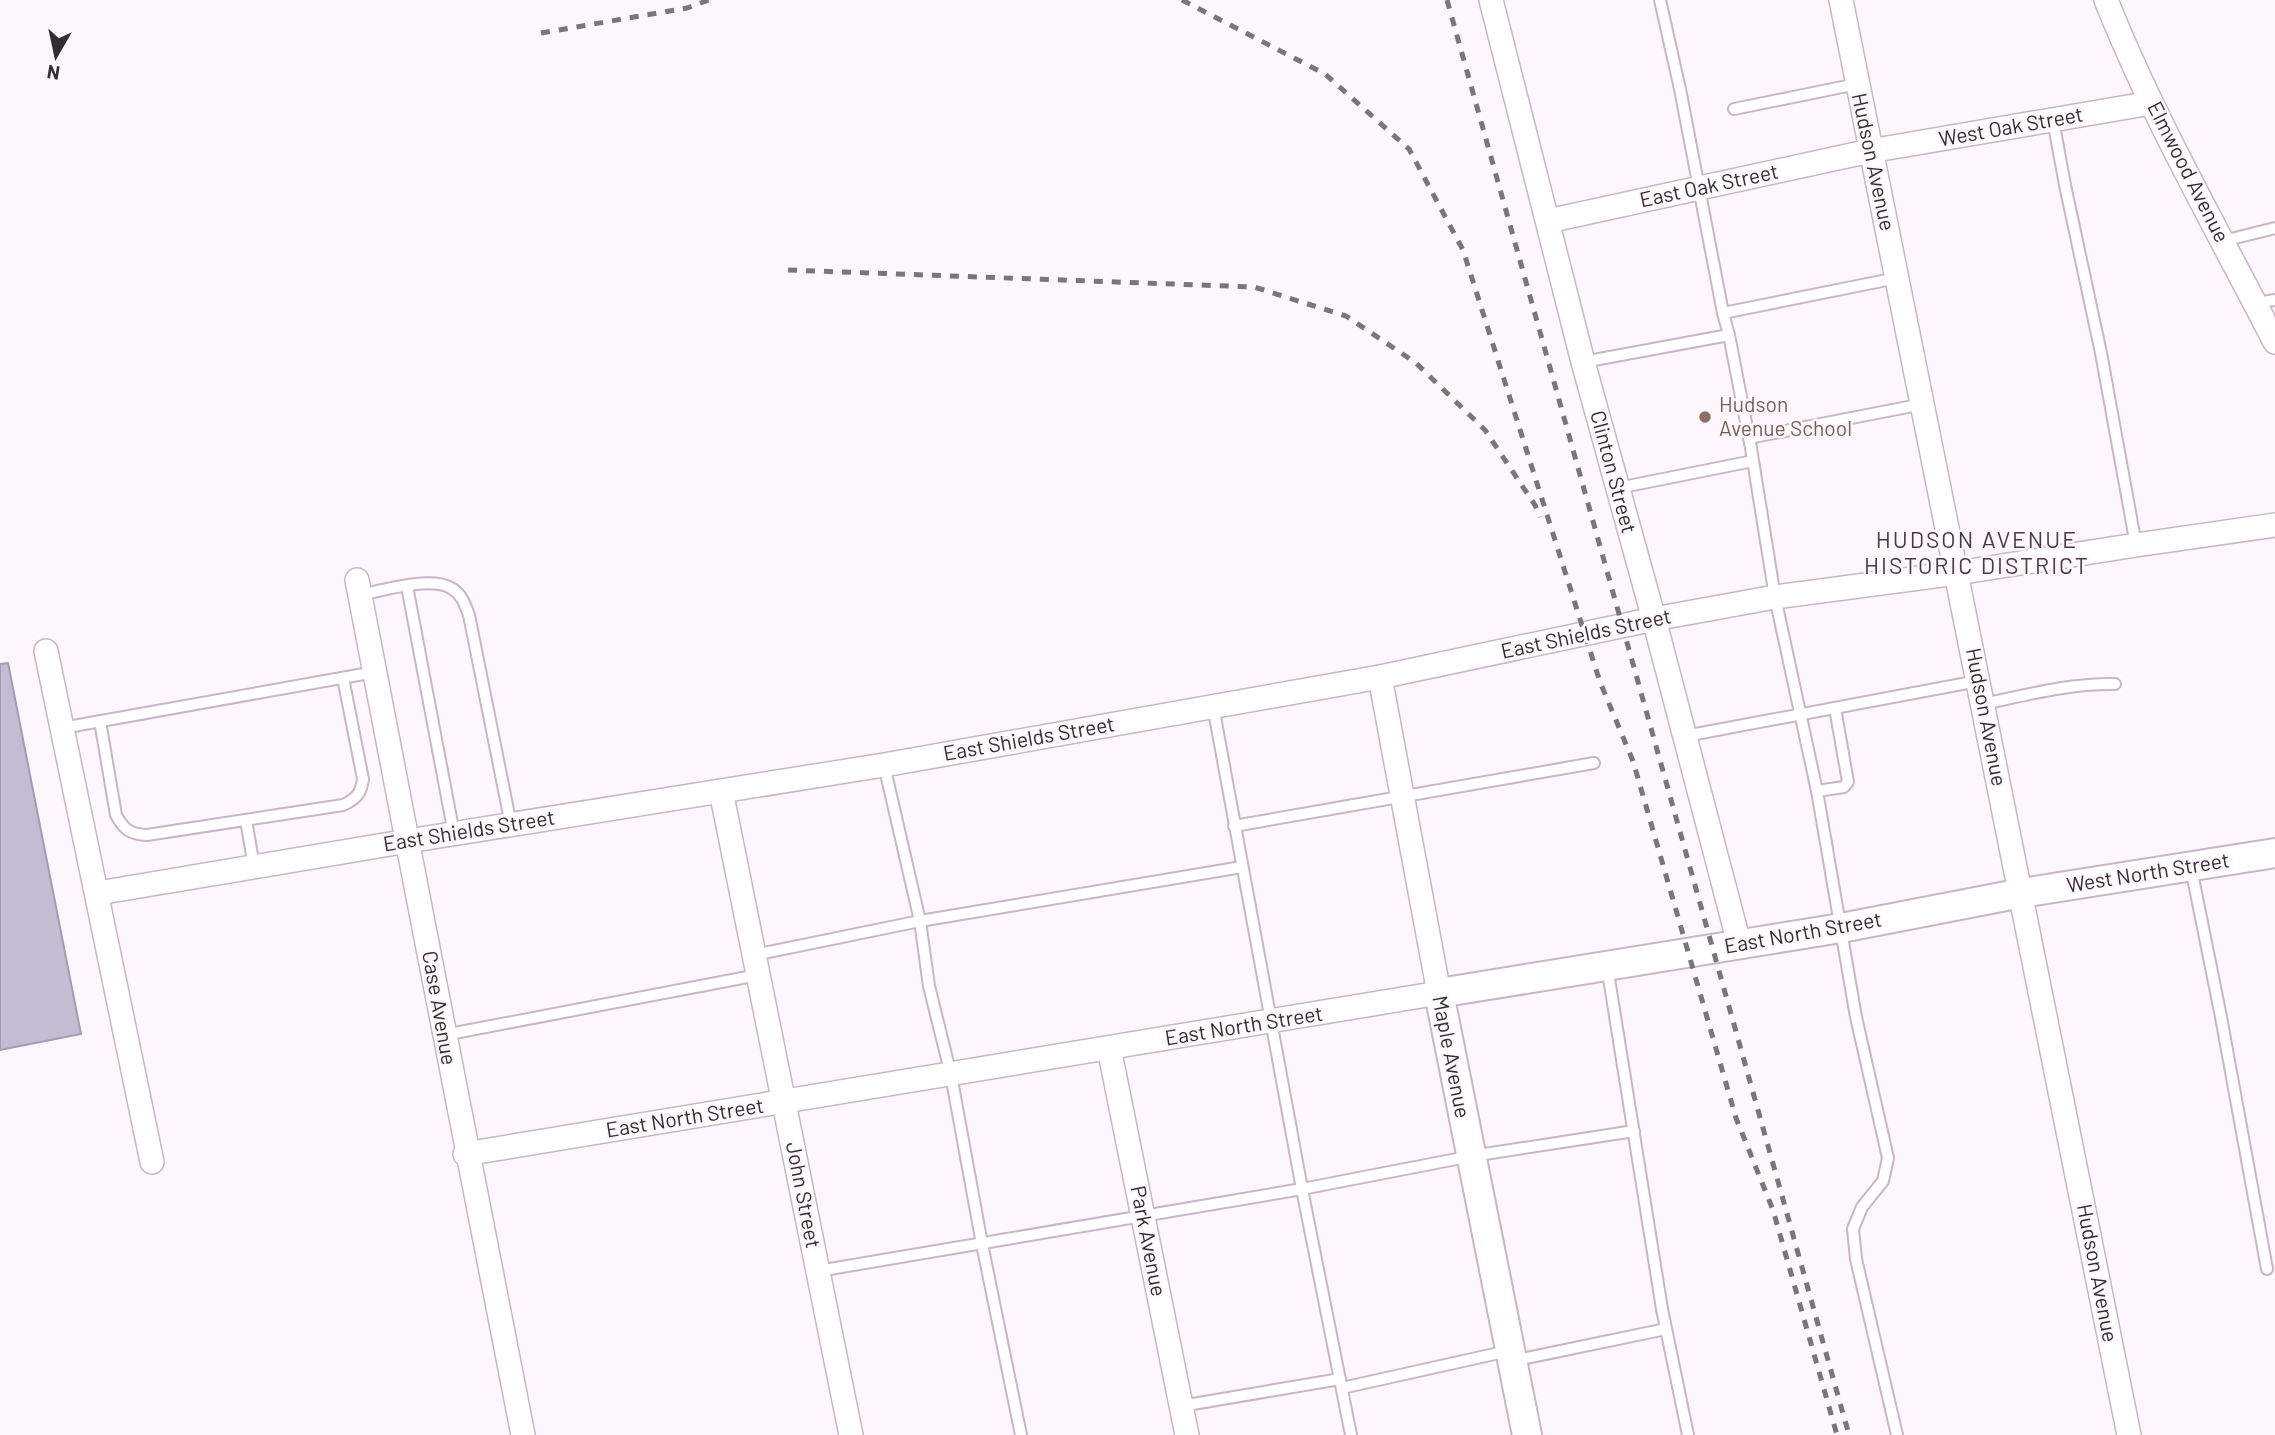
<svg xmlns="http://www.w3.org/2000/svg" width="2275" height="1435" font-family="Barlow,sans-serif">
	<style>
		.building { fill: #c5bcd3; stroke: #a49bb1; stroke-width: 2 }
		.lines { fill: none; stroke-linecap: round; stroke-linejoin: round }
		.service-casing { stroke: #c9b5c7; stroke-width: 14 }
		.minor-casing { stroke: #c9b5c7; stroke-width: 26 }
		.tertiary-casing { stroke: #c9b5c7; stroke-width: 32 }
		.service { stroke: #fff; stroke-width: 10 }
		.minor { stroke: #fff; stroke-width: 23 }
		.tertiary { stroke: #fff; stroke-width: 28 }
		.rail { stroke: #7c747b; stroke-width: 5; stroke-dasharray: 9 9; stroke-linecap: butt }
		.education-dot { fill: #8d6e63; stroke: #fef6fd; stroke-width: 2.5 }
		.labels { text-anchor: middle; stroke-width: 5; stroke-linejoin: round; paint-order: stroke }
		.street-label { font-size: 21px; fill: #342c33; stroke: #fef6fd }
		.education-label { font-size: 21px; fill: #785e54; stroke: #fef6fd; text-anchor: start }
		.neighbourhood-label { font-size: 23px; letter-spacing: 2px; fill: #493948; stroke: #fef6fd }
	</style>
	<rect width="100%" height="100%" fill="#fef6fd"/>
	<path class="building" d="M8,663L81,1034L0,1050V664Z"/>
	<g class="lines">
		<defs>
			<g id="service">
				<path d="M1660,0L1680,89L1723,313L1729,335L1751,448L1775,597L1817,791L1856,1017L1888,1158L1883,1181L1862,1207L1853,1229L1856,1259L1897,1435"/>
				<path d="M1734,109L1857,84"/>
				<path d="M2053,120L2065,185L2101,353L2136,545"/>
				<path d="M2223,241L2275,228"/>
				<path d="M2255,303L2275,300"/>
				<path d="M1723,313L1897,278"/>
				<path d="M1583,362L1729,335"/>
				<path d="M1749,438L1923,404"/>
				<path d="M1618,488L1753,461"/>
				<path d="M407,586L454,834"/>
				<path d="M360,595C383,590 431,576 451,588C462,594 465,605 469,615L511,825"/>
				<path d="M1984,704C2026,695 2071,683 2115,684"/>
				<path d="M1213,706L1302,1189L1351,1435"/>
				<path d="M100,721L116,815C124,830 130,834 147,835L343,805C356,799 361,794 363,779L343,678"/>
				<path d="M62,728L375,672"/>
				<path d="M1685,736L1978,681"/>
				<path d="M884,765L920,921L929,986L951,1075L982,1244L1021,1435"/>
				<path d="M1817,791L1844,787L1848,782L1835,708"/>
				<path d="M246,820L254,867"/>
				<path d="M1234,826L1594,763"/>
				<path d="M2191,868L2221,1017L2267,1269"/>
				<path d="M754,955L920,921L1242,867"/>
				<path d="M1607,966L1662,1309L1688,1435"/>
				<path d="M444,1035L758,975"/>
				<path d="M818,1271L1302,1189L1472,1156L1634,1131"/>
				<path d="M1512,1361L1666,1329"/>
				<path d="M1342,1388L1508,1351"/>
				<path d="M1181,1406L1340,1379"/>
			</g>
			<g id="minor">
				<path d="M1491,0L1583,362L1654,619L1739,943"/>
				<path d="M1841,0L2129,1435"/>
				<path d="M2106,0C2153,118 2217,229 2275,342"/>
				<path d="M1548,221L1870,151L2151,103"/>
				<path d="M357,580C413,865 465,1150 523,1435"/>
				<path d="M46,651L152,1162"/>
				<path d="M721,791L851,1435"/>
				<path d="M98,893L408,841L884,765L1380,677L1654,619L1775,597L1957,573L2136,545L2275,525"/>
				<path d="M1109,1048L1187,1435"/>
				<path d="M465,1154L1439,993L1380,677"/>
			</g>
			<path id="tertiary" d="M1527,1435L1439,993L1841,928L2022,893L2275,853"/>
		</defs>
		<use href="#service" class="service-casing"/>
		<use href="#minor" class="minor-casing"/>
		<use href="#tertiary" class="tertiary-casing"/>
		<use href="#service" class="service"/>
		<use href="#minor" class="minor"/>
		<use href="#tertiary" class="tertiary"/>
		<g class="rail">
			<path d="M1182,0L1325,74L1409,149L1463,250L1600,682L1633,761L1736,1118L1773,1210L1837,1435"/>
			<path d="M1447,0L1849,1435"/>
			<path d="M541,33L687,8L709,0"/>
			<path d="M788,270L1254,287L1346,316L1416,363L1485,430L1535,505L1540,517"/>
		</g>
	</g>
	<circle class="education-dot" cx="1705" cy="417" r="7"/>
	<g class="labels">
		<g class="street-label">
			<text transform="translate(2011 127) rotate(-10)" y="7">West Oak Street</text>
			<text transform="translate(1873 162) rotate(78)" y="7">Hudson Avenue</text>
			<text transform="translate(2188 172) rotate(63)" y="7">Elmwood Avenue</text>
			<text transform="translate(1709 186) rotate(-12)" y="7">East Oak Street</text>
			<text transform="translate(1613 472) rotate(75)" y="7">Clinton Street</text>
			<text transform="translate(1586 634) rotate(-12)" y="7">East Shields Street</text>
			<text transform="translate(1986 717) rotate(79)" y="7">Hudson Avenue</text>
			<text transform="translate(1029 739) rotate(-10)" y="7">East Shields Street</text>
			<text transform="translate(469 831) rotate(-9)" y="7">East Shields Street</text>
			<text transform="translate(2148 873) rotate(-9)" y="7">West North Street</text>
			<text transform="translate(1803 933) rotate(-10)" y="7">East North Street</text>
			<text transform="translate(439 1008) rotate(80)" y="7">Case Avenue</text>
			<text transform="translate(1244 1026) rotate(-9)" y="7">East North Street</text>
			<text transform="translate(1451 1057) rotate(79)" y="7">Maple Avenue</text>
			<text transform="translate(685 1118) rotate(-9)" y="7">East North Street</text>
			<text transform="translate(803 1195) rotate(79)" y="7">John Street</text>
			<text transform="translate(1148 1241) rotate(79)" y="7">Park Avenue</text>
			<text transform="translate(2097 1273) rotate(79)" y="7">Hudson Avenue</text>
		</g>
		<g class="education-label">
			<text x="1719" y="412">Hudson<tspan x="1719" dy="24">Avenue School</tspan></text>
		</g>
		<g class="neighbourhood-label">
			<text x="1977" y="548">HUDSON AVENUE<tspan x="1977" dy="26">HISTORIC DISTRICT</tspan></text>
		</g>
	</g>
	<g transform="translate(56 56) rotate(189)" stroke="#fef6fd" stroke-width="5" paint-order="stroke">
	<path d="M0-5L12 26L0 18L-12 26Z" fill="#342c33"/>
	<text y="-10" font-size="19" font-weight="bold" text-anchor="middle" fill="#342c33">N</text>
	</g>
</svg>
